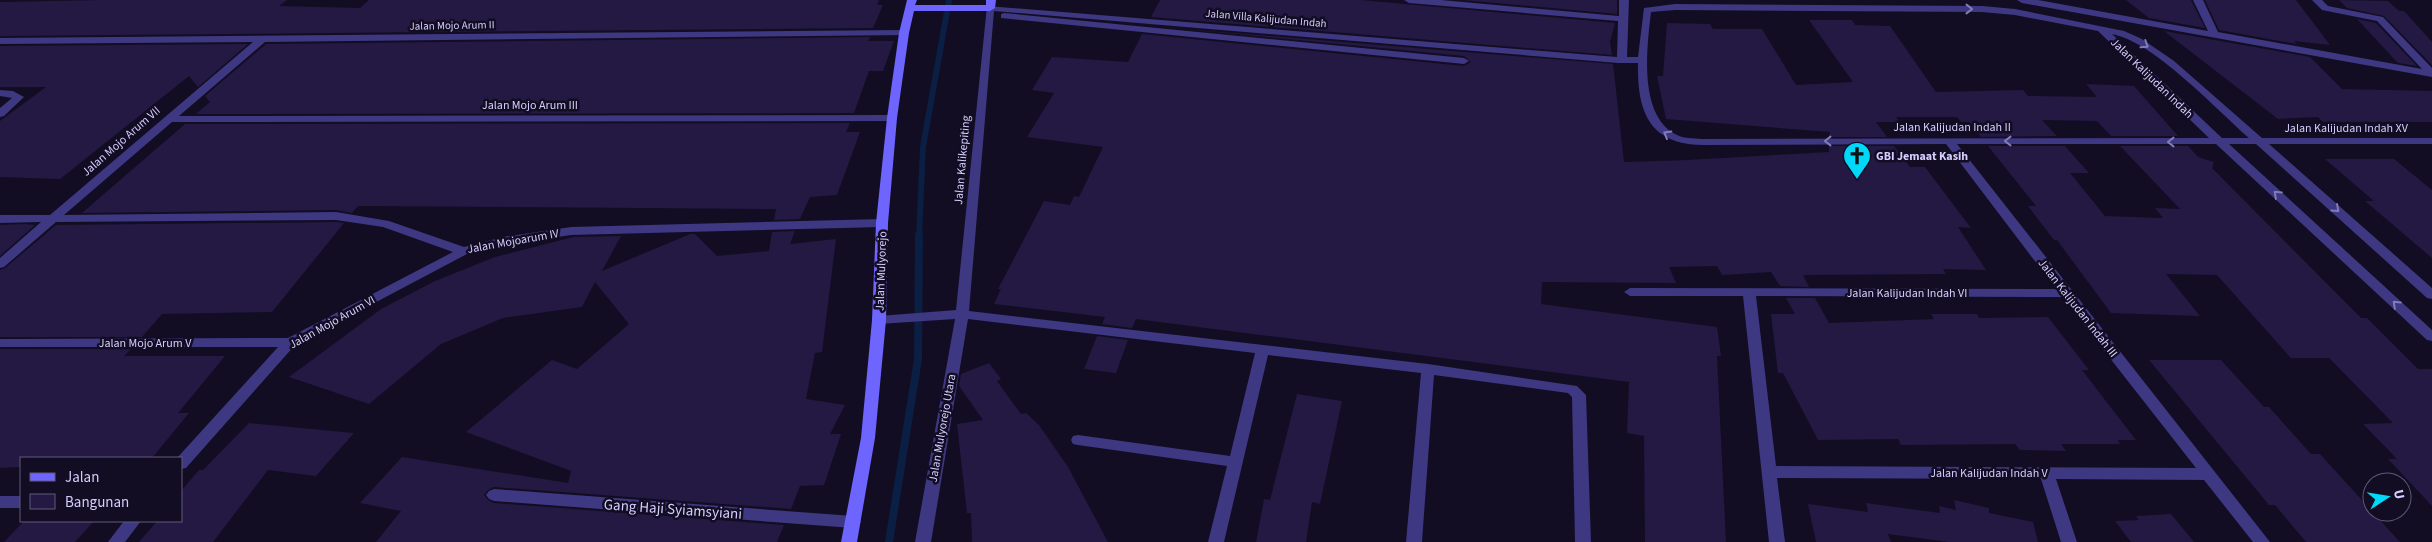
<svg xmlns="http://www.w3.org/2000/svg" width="2432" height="542" font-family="'Source Sans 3',sans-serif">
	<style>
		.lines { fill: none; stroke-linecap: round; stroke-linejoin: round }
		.stream-far1 { stroke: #0b1e43; stroke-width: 6 }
		.stream { stroke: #0b1e43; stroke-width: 8 }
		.building { fill: #231943 }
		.street { fill: #3d3881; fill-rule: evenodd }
		.secondary { fill: #6e65ff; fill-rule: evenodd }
		.oneway { stroke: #817cba }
		.labels { text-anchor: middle; stroke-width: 5; stroke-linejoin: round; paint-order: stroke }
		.far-street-label { font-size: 11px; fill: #d5ceff; stroke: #120d22 }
		.street-label { font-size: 12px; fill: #d5ceff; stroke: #120d22 }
		.poi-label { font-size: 12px; font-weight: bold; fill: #d5ceff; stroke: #120d22; text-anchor: start }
		.near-street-label { font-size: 15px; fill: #d5ceff; stroke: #120d22 }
	</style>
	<rect width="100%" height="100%" fill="#120d22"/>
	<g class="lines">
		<path class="stream-far1" d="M919,237L923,147L949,0"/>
		<path class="stream" d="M889,542L918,359L919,235"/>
	</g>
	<g class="building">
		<path d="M100,0H287L279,6L360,8L369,0H879L877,5H883L873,28L0,36V2Z"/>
		<path d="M1160,0H1361L1615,23L1610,42L1612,55L1151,17Z"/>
		<path d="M1462,0H1617V14Z"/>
		<path d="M2126,0H2191L2205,28L2149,18Z"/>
		<path d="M2205,0H2296L2330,45L2294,41L2297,44L2219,30Z"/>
		<path d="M2339,0L2388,1L2399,11H2404L2432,42V65L2384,16L2347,8Z"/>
		<path d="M2357,19L2376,23L2417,66L2398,63Z"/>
		<path d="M1809,20H1852L1855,25L1890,26L1936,92L2023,90L2028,96L2097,97L2086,84L2134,86L2178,136H2111L2097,121L2042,120L2057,136L1981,137L1969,122H1961L1957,117H1896L1900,122H1876L1887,137H1829L1830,132L1666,119L1657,76H1663L1667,23L1710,24L1713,29H1762L1796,85L1853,82Z"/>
		<path d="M1183,29L1613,64L1624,162L1687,160L1829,152V146H1894L1910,167H1925L1971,228L1958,227L1986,270L1943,269L1946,274L1803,275L1809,287L1780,286L1771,272L1722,275L1717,266L1669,267L1676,283L1542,282L1541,304L1717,327L1721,356H1717L1726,542H1645L1644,436L1627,433L1629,382L1136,319L1132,328L1102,324L1105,317L994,304L1001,289H998L1044,201L1070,205L1074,196L1079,197L1103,147L1027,137L1054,93L1032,90L1052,57L1128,62L1142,34L1464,66L1471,62L1464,56Z"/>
		<path d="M2164,31L2310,57L2342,89L2432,91V122H2323L2318,117L2278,119Z"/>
		<path d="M870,37L868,41H894L883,71H869L854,113L196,114L210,102L205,96L266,44Z"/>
		<path d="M248,44L198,87L189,76L60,179L0,177V121L46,87H0V46Z"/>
		<path d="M850,123L846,132H860L837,195L810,197L800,219L774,220L776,209L517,207L358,206L352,213L336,210L82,213L185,124Z"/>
		<path d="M1988,146H2065L2089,173H2070L2105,216L2163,218L2155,208L2180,209L2120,146H2188L2198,157L2214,162L2212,168L2361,318H2367L2418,369H2432V506L2388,459H2397L2363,424L2393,423L2329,358H2291L2217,275L2166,274L2200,316L2111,313L2057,240H2054L2028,206H2036Z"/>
		<path d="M2325,159H2394L2432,190V258L2365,201H2374Z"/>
		<path d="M336,222L344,223L272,312L162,314L142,337H0V270L5,268L56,225Z"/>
		<path d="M24,224L35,225L0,256V225Z"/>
		<path d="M795,231L790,244L836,239L822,352L815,353L806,399L845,405L830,434H841L824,485L800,486L791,509L494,487L488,490L484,495L488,500L494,503L784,525L777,542H376L401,511L360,503L402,457L568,483L571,471L466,432L552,360L577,369L629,324L595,282L582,307L503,318L441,344L369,404L289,377L381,309L435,281L495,257L573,237L621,236L602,271L690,234H695L717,256L769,251L772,232Z"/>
		<path d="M1786,298H1815L1829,323L1934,319L1931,314H1977L1979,318L2048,317L2089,370H2082L2136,440H2118L2120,444H2061L2066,451L2020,450L2015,444L1901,445L1898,439L1818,440L1783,373H1778L1771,314H1795Z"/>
		<path d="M1097,336L1128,340L1116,373L1084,369Z"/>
		<path d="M0,349H131L124,356H225L178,413H189L152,458H21V467L0,468Z"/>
		<path d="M2149,360H2221L2264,407H2269L2311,454H2320L2400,542H2306L2275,505H2269Z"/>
		<path d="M989,363L1001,379L997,381L1021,414L1026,413L1039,425L1068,467L1108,542H972L971,513H967L957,424L983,420L959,386L961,374Z"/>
		<path d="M1297,394L1342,401L1320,504L1312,502L1306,542H1256L1264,499L1270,500Z"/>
		<path d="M249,423L354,433L316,476L268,470L213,542H139L157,521H181V491L199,470H203Z"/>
		<path d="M1954,500L1989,508V513L2033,522L2038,542H1949L1888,534L1891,542H1816L1808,504L1868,512L1866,503L1940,513L1939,506L1956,510Z"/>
		<path d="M2171,514L2194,542H2131L2115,521L2139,520L2136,516Z"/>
		<path d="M24,521H94L75,542H4Z"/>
	</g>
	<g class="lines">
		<g class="street">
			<path d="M1404,0H1441L1619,16V0H1629L1627,57H1638L1644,8L1675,4L1982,6L2015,9L2124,31L2142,39L2174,61L2262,138H2432V144H2269L2432,288V299L2427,298L2256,144H2229L2432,330V341L2427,340L2216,144H1957L2270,542H2253L2204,480L2056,479L2077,542H2061L2041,479L1777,478L1785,542H1769L1743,296H1630L1624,292L1630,288L2056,289L1946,144L1702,145C1649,144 1637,111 1638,63H1618L994,11L969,311L1428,364L1577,386L1586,395L1591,542H1575L1572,397L1568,393L1434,375L1422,542H1406L1421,373L1268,355L1224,542H1208L1227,466L1078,445L1073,444L1071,440L1073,436L1078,435L1230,456L1255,353L968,319L931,542H915L955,319L879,324L872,320L879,316L956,310L987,6L1617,57L1618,21L1409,3ZM1675,10L1982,12L2015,15L2098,31L2209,138L1702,139C1693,138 1683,139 1675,134C1638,114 1647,47 1651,12ZM2112,34C2154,42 2216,109 2249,138H2222ZM1756,296L2062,297L2196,468L1776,466Z"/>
			<path d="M2017,0H2038L2208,31L2193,0H2203L2218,32L2422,69L2377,21L2322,10L2312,0H2322L2328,6L2383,17L2432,68V77L2022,3Z"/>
			<path d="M1004,13L1464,58L1469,61L1464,64L1001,18V14Z"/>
			<path d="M904,30L909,33L907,35L265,42L179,116L892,115L897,118L892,121L172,122L64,215L336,212L389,221L464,247L503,237L571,227L882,219L888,223L882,227L571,235L503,245L467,254L295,345L186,468L181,469V458H177L278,347H0V339L288,338L453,252L383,227L336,220L56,222L4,267L0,268V258L41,222L0,223V215H50L253,42L0,44V38Z"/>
			<path d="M0,90L13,91L24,97L4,116L0,117V108L12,98L0,96Z"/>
			<path d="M494,489L853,516L858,518L861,522L858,526L853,528L494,501L489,499L486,495L489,491Z"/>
			<rect x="0" y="496" width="21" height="12"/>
			<path d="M124,521H141L125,542H108Z"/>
		</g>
		<path class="secondary" d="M907,0H917L915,5H986V0H996L995,8L990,11H914L909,33L897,118L888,223L886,320L875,438L857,542H841L861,438L872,320L876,223L887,118L899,33Z"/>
	</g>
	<defs><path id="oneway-chevron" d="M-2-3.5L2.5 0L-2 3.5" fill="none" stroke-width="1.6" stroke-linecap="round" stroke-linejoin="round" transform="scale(1.25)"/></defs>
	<g class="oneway">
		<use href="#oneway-chevron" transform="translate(1969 9)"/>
		<use href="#oneway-chevron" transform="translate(2145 45) rotate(33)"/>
		<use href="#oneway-chevron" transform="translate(1667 134) rotate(-150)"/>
		<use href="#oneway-chevron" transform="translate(1828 141) rotate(180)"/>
		<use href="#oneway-chevron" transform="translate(2008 141) rotate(-180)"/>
		<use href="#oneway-chevron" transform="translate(2171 142) rotate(-180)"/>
		<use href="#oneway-chevron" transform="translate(2277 194) rotate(-137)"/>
		<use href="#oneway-chevron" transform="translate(2336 209) rotate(42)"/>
		<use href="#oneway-chevron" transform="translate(2396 304) rotate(-137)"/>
	</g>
	<defs>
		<symbol id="church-pin" viewBox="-11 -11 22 30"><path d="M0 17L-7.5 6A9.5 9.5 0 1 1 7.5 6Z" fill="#00d8f9" stroke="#120d22"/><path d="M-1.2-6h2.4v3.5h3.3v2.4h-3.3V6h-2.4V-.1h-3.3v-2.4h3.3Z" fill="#111"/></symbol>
	</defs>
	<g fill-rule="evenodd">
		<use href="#church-pin" x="1841" y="140" width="32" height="43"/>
	</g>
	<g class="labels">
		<g class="far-street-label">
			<text transform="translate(1266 18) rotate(5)" y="4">Jalan Villa Kalijudan Indah</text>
			<text transform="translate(452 25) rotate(-1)" y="4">Jalan Mojo Arum II</text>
		</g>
		<g class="street-label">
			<text transform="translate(2152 78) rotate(44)" y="4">Jalan Kalijudan Indah</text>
			<text x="530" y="109">Jalan Mojo Arum III</text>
			<text x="1952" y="131">Jalan Kalijudan Indah II</text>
			<text x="2346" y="132">Jalan Kalijudan Indah XV</text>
			<text transform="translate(121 141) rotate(-41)" y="4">Jalan Mojo Arum VII</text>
			<text transform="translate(962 160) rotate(-85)" y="4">Jalan Kalikepiting</text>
			<text transform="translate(513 241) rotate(-10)" y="4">Jalan Mojoarum IV</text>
			<text transform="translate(881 271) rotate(-88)" y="4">Jalan Mulyorejo</text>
			<text x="1907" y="297">Jalan Kalijudan Indah VI</text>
			<text transform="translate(2078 308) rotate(52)" y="4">Jalan Kalijudan Indah III</text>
			<text transform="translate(332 322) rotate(-29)" y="4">Jalan Mojo Arum VI</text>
			<text x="145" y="347">Jalan Mojo Arum V</text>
			<text transform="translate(942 428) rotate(-80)" y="4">Jalan Mulyorejo Utara</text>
			<text x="1989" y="477">Jalan Kalijudan Indah V</text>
		</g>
		<g class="poi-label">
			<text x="1876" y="160">GBI Jemaat Kasih</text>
		</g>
		<g class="near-street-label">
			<text transform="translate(673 509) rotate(4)" y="5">Gang Haji Syiamsyiani</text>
		</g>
	</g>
	<rect x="20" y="457" width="162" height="65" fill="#120d22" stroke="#605a7a"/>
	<rect x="30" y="473" width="25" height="8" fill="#6e65ff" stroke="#605a7a"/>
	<text x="65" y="482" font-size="15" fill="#d5ceff">Jalan</text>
	<rect x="30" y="494" width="25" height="15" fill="#231943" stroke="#605a7a"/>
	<text x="65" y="507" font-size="15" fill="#d5ceff">Bangunan</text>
	<g transform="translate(2387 497) rotate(78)"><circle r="24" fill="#120d22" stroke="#605a7a"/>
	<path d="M0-4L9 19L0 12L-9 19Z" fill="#00d8f9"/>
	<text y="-8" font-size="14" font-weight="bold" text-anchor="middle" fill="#d5ceff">U</text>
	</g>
</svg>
